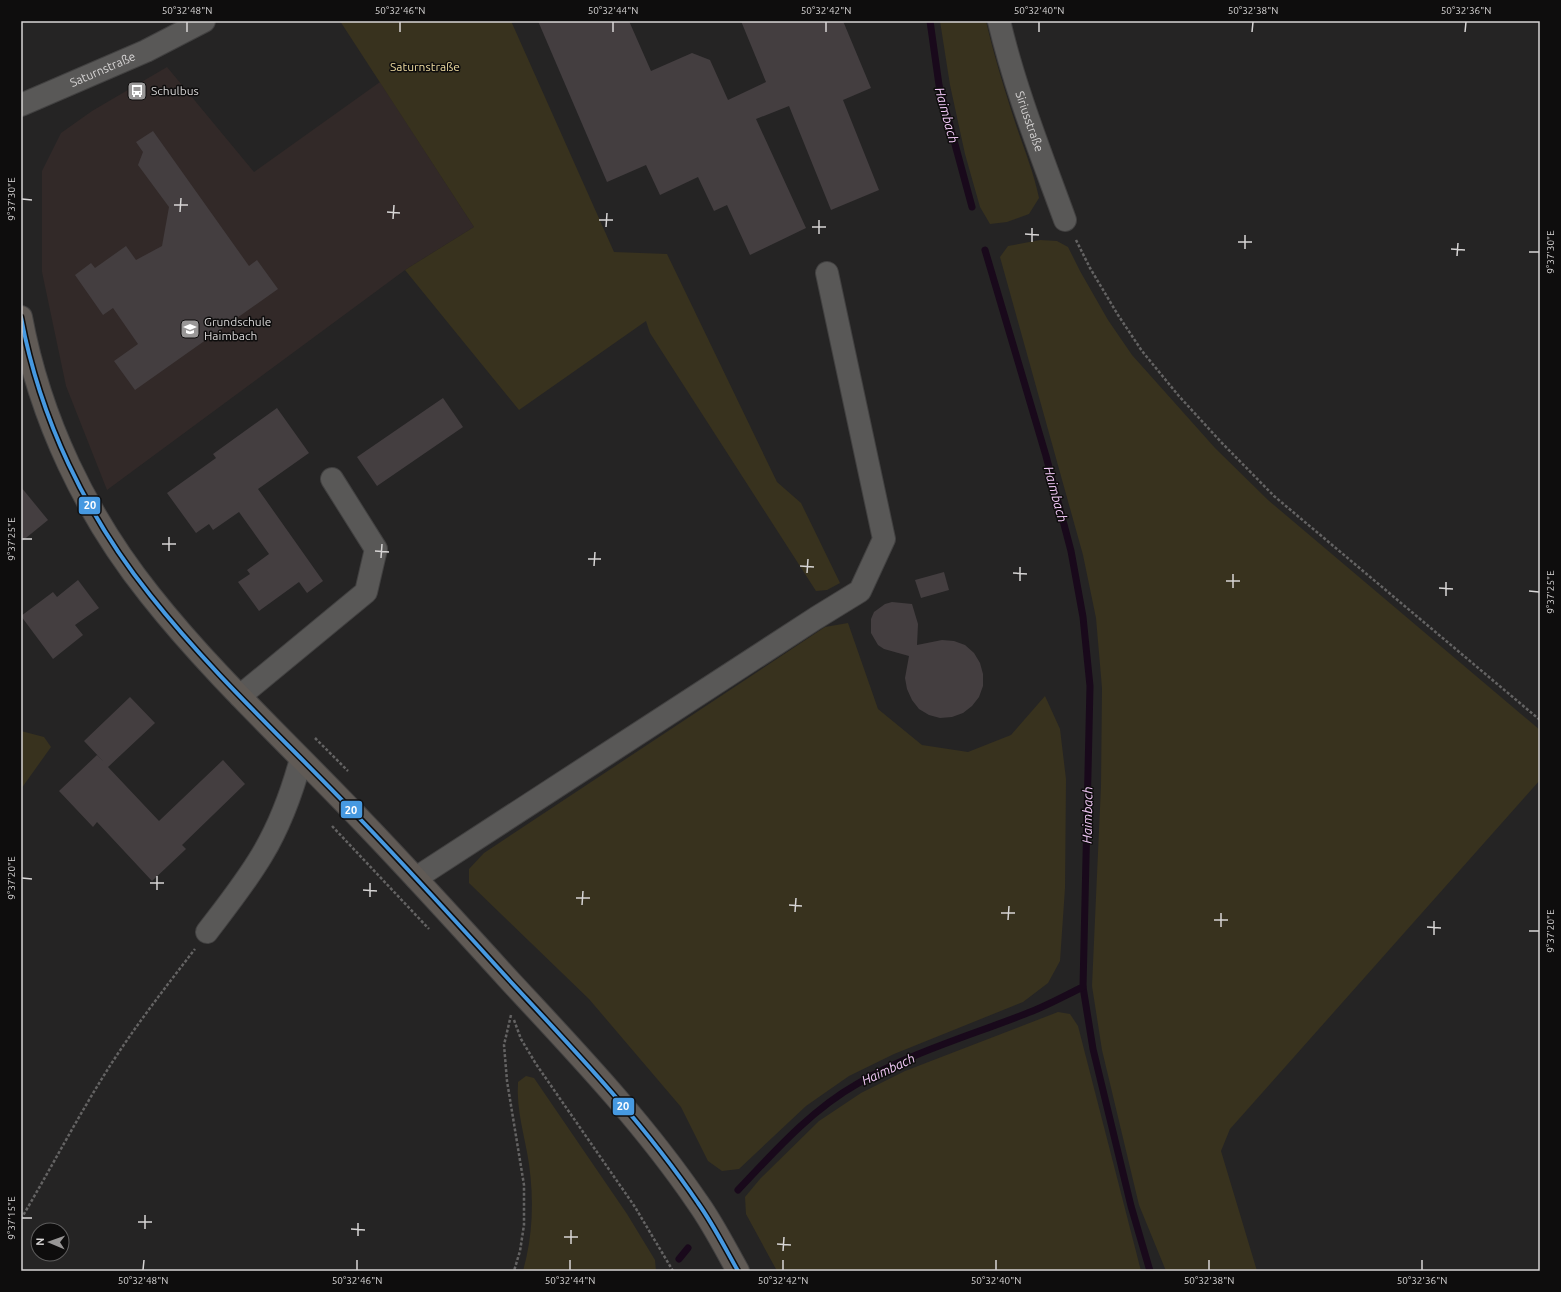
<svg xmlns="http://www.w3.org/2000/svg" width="1561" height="1292" font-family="Ubuntu,sans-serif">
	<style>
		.built { fill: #322928 }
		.green { fill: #38321e }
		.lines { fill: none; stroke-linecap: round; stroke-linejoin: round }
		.stream { stroke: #19091b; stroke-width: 7 }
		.building { fill: #443e40 }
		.minor-casing { stroke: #424141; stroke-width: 24 }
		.major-casing { stroke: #424141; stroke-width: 24 }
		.path { stroke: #646363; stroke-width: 2.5; stroke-dasharray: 3 2; stroke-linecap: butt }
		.minor { stroke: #595857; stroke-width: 22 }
		.major { stroke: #605a55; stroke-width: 22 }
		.bus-1-casing { stroke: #0e0d0d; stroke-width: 7 }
		.bus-1 { stroke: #4699e1; stroke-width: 4 }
		.ticks { fill: none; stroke: #d7d5d5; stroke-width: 1.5 }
		.labels { text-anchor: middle; stroke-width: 3; stroke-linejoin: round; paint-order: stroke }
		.park-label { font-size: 12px; fill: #efdca1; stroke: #0e0d0d }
		.street-label { font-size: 12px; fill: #d7d5d5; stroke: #0e0d0d }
		.poi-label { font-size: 12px; fill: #d7d5d5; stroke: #0e0d0d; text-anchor: start }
		.water-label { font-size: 13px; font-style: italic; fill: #f3c9f8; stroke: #0e0d0d }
		.line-badge { stroke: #0e0d0d; stroke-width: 1.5 }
		.badge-label { font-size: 11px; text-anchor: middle; font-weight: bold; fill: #fff }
		.neatline { fill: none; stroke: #d7d5d5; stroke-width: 1.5 }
		.ticks-label { font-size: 10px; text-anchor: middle; fill: #d7d5d5 }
	</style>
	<rect width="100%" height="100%" fill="#252424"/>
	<path class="built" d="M167,67L254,172L380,82L474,227L405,270L107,490L66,386L42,272V171L61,133L92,111Z"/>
	<g class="green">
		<path d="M340,21H511L614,252L667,254L777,482L801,503L840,583L827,590L816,591L650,333L646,321L519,410L405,270L474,227Z"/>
		<path d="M940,21H986C994,56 1005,91 1016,125C1024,149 1034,173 1039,198L1029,214L1007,222L990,224L980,207L965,154L950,85Z"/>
		<path d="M1040,240L1057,241L1068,247L1080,271L1108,320L1132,355L1215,448L1268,500L1540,730V780L1230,1129L1221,1151L1257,1271H1166L1139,1205L1102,1050L1092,986L1101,786L1102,688L1096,618L1083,555L1000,257L1008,246Z"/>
		<path d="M848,623L878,709L922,745L968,752L1011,735L1045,696L1060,729L1066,779L1065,888L1060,961L1048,983L1023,1002L894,1054L849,1076L806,1106L739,1169L722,1171L708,1161L681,1107L589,999L469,883V869L484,853L825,627Z"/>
		<path d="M21,731L44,737L51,747L21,789Z"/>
		<path d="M1058,1012L1070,1014L1078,1026L1141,1271H777L746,1214L745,1197L760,1179L819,1121L861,1093L905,1071Z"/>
		<path d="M526,1076L534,1078L627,1214L655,1260L656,1271H523C533,1236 534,1200 529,1164C525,1137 516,1110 518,1082Z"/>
	</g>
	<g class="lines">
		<g class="stream">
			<path d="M930,21L939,85L972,207"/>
			<path d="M1083,987L1093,1049L1131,1206L1150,1271"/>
			<path d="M738,1190C774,1152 811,1110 857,1084C910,1053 969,1036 1025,1014C1045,1007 1064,996 1083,987L1090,686L1083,617L1071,551L1046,456L985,250"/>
			<path d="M679,1259L688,1248"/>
		</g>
	</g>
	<g class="building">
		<path d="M538,21H629L651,71L692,53L710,60L728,100L766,82L741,21H843L871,88L843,100L879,190L831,210L789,106L756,119L806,228L750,255L727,205L714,211L698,177L660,195L646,165L607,182Z"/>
		<path d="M153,131L249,266L257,260L278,289L135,390L114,361L138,344L113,308L103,315L75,275L91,263L95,268L126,246L136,260L162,246L169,207L138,165L143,152L136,142Z"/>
		<path d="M443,398L463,427L377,486L357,457Z"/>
		<path d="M277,408L309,453L258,489L323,581L307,593L299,582L259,611L238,582L250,574L247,570L269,554L239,512L213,530L209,524L196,533L167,493L216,458L213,454Z"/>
		<path d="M21,487L48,520L21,542Z"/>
		<path d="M944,572L949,590L921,598L915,580Z"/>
		<path d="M78,580L99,608L75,625L83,635L53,659L21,616L53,592L57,597Z"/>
		<path d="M892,602L912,604L918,624L917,645L942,640L954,641L965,645L974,653L980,663L983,674V686L979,697L972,706L963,713L952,717L940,718L929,715L919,709L912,700L907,689L905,678L909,656L884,649L878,645L871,633V619L874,612L885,604Z"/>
		<path d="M130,697L155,723L108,767L159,821L223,760L245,784L182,845L186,849L152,881L97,822L93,827L59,791L97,755L103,761L84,741Z"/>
	</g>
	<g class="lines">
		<defs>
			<g id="minor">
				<path id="s1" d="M999,21C1015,89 1041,154 1065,220"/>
				<path id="s2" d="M21,105L146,51L204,21"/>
				<path d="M240,696L366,592L376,549L332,479"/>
				<path d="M416,878L816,618L860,591L884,539L827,273"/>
				<path d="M207,932C226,907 246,882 262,855C280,825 292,792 301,759"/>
			</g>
			<path id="major" d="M21,317C40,419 86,515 150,595C214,676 291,746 362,821C412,873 461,927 510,981C576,1052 643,1122 698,1203C713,1224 725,1248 738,1271"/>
		</defs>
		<use href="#minor" class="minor-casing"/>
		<use href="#major" class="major-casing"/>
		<g class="path">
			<path d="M1076,240L1090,268L1118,315L1142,351L1178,395L1221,442L1274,496L1540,720"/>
			<path d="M315,738L348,771"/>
			<path d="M332,826L429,929"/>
			<path d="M511,1015L504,1045L507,1081L524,1185V1225L520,1251L514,1271"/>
			<path d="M514,1020L521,1039L536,1064L635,1207L673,1271"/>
			<path d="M21,1219C50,1170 76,1120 106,1072C133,1029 164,989 195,949"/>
		</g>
		<use href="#minor" class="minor"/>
		<use href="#major" class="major"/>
		<defs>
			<path id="bus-1" d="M21,317C40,419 86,515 150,595C214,676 291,746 362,821C412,873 461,927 510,981C576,1052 643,1122 698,1203C713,1224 725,1248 738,1271"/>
		</defs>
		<use href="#bus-1" class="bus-1-casing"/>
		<use href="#bus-1" class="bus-1"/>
	</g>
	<path class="ticks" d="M187,32V22M400,32V22M613,32V22M826,32V22M1039,32V22M1252,32L1253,22M1465,32L1466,22M22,199L32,200M174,205H188M180,212L181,198M387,212L400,213M393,219L394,205M599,220H613M606,227L607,213M812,227H826M819,234V220M1025,234L1039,235M1032,242V228M1238,242H1252M1245,249V235M1451,249L1465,250M1529,252H1539M1457,256L1458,243M22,539H32M162,544H176M169,551V537M375,551L389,552M381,558L382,544M588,559H601M594,566L595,552M800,566L814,567M807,573L808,559M1013,573L1027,574M1020,581V567M1226,581H1240M1233,588V574M1439,588L1453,589M1529,591L1539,592M1446,596V582M22,878L32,879M150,883H164M157,890V876M363,890L377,891M370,897V883M576,898H590M582,905L583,891M789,905L802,906M795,912L796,898M1001,913H1015M1008,920L1009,906M1214,920H1228M1221,927V913M1427,927L1441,928M1529,931H1539M1434,935V921M22,1218H32M138,1222H152M145,1229V1215M351,1229L365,1230M358,1236V1223M564,1237H578M571,1244V1230M777,1244L791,1245M783,1251L784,1237M143,1270L144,1260M357,1270V1260M570,1270V1260M783,1270V1260M996,1270V1260M1209,1270V1260M1422,1270V1260"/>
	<defs>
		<symbol id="bus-square" viewBox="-11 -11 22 22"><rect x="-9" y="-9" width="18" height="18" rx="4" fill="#999797" stroke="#0e0d0d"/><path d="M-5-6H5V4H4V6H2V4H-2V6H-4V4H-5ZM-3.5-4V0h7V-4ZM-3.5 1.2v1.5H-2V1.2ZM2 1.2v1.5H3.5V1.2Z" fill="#fff"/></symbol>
		<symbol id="school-square" viewBox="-11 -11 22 22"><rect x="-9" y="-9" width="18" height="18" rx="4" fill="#999797" stroke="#0e0d0d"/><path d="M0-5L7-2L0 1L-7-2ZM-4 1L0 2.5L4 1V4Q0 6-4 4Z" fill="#fff"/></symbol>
	</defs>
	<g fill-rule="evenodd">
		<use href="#bus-square" x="126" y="80" width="22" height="22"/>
		<use href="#school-square" x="179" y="318" width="22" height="22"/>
	</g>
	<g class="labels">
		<g class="park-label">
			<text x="425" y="71">Saturnstraße</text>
		</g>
		<g class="street-label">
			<text dy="4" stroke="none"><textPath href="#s2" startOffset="89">Saturnstraße</textPath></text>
			<text dy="4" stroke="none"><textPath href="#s1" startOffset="105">Siriusstraße</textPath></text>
		</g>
		<g class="poi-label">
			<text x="151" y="95">Schulbus</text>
			<text x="204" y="326">Grundschule<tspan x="204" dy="14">Haimbach</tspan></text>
		</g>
		<g class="water-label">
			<text transform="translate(947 115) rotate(75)" y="5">Haimbach</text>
			<text transform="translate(1056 494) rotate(75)" y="5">Haimbach</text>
			<text transform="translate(1087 815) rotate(-89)" y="5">Haimbach</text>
			<text transform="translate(888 1069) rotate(-25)" y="5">Haimbach</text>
		</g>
	</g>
	<g class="line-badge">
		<rect x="78" y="496" width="23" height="19" rx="4" fill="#4699e1"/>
		<rect x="340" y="800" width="23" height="19" rx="4" fill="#4699e1"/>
		<rect x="612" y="1097" width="23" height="19" rx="4" fill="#4699e1"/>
	</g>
	<g class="badge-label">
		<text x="90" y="509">20</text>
		<text x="351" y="814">20</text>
		<text x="623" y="1110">20</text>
	</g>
	<rect width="1561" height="1292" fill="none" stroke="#0e0d0d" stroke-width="44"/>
	<g transform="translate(50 1242) rotate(272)"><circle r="19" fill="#0e0d0d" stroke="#5e5d5d"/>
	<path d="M0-3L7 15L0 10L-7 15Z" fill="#999797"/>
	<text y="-6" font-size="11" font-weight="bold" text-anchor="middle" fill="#d7d5d5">N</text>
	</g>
	<rect x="22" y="22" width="1517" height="1248" class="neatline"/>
	<g class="ticks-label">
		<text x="187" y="14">50°32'48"N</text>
		<text x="400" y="14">50°32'46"N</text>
		<text x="613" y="14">50°32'44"N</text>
		<text x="826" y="14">50°32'42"N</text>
		<text x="1039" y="14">50°32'40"N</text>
		<text x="1253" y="14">50°32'38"N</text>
		<text x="1466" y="14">50°32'36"N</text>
		<text transform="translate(11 199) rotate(-90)" y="4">9°37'30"E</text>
		<text transform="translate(1550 252) rotate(-90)" y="4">9°37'30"E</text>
		<text transform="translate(11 539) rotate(-90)" y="4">9°37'25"E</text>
		<text transform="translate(1550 592) rotate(-90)" y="4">9°37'25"E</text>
		<text transform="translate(11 878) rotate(-90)" y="4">9°37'20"E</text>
		<text transform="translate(1550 931) rotate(-90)" y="4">9°37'20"E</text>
		<text transform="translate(11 1218) rotate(-90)" y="4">9°37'15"E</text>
		<text x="143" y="1284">50°32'48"N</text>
		<text x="357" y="1284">50°32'46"N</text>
		<text x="570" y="1284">50°32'44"N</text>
		<text x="783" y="1284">50°32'42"N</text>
		<text x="996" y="1284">50°32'40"N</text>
		<text x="1209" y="1284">50°32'38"N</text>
		<text x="1422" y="1284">50°32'36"N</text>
	</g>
</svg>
